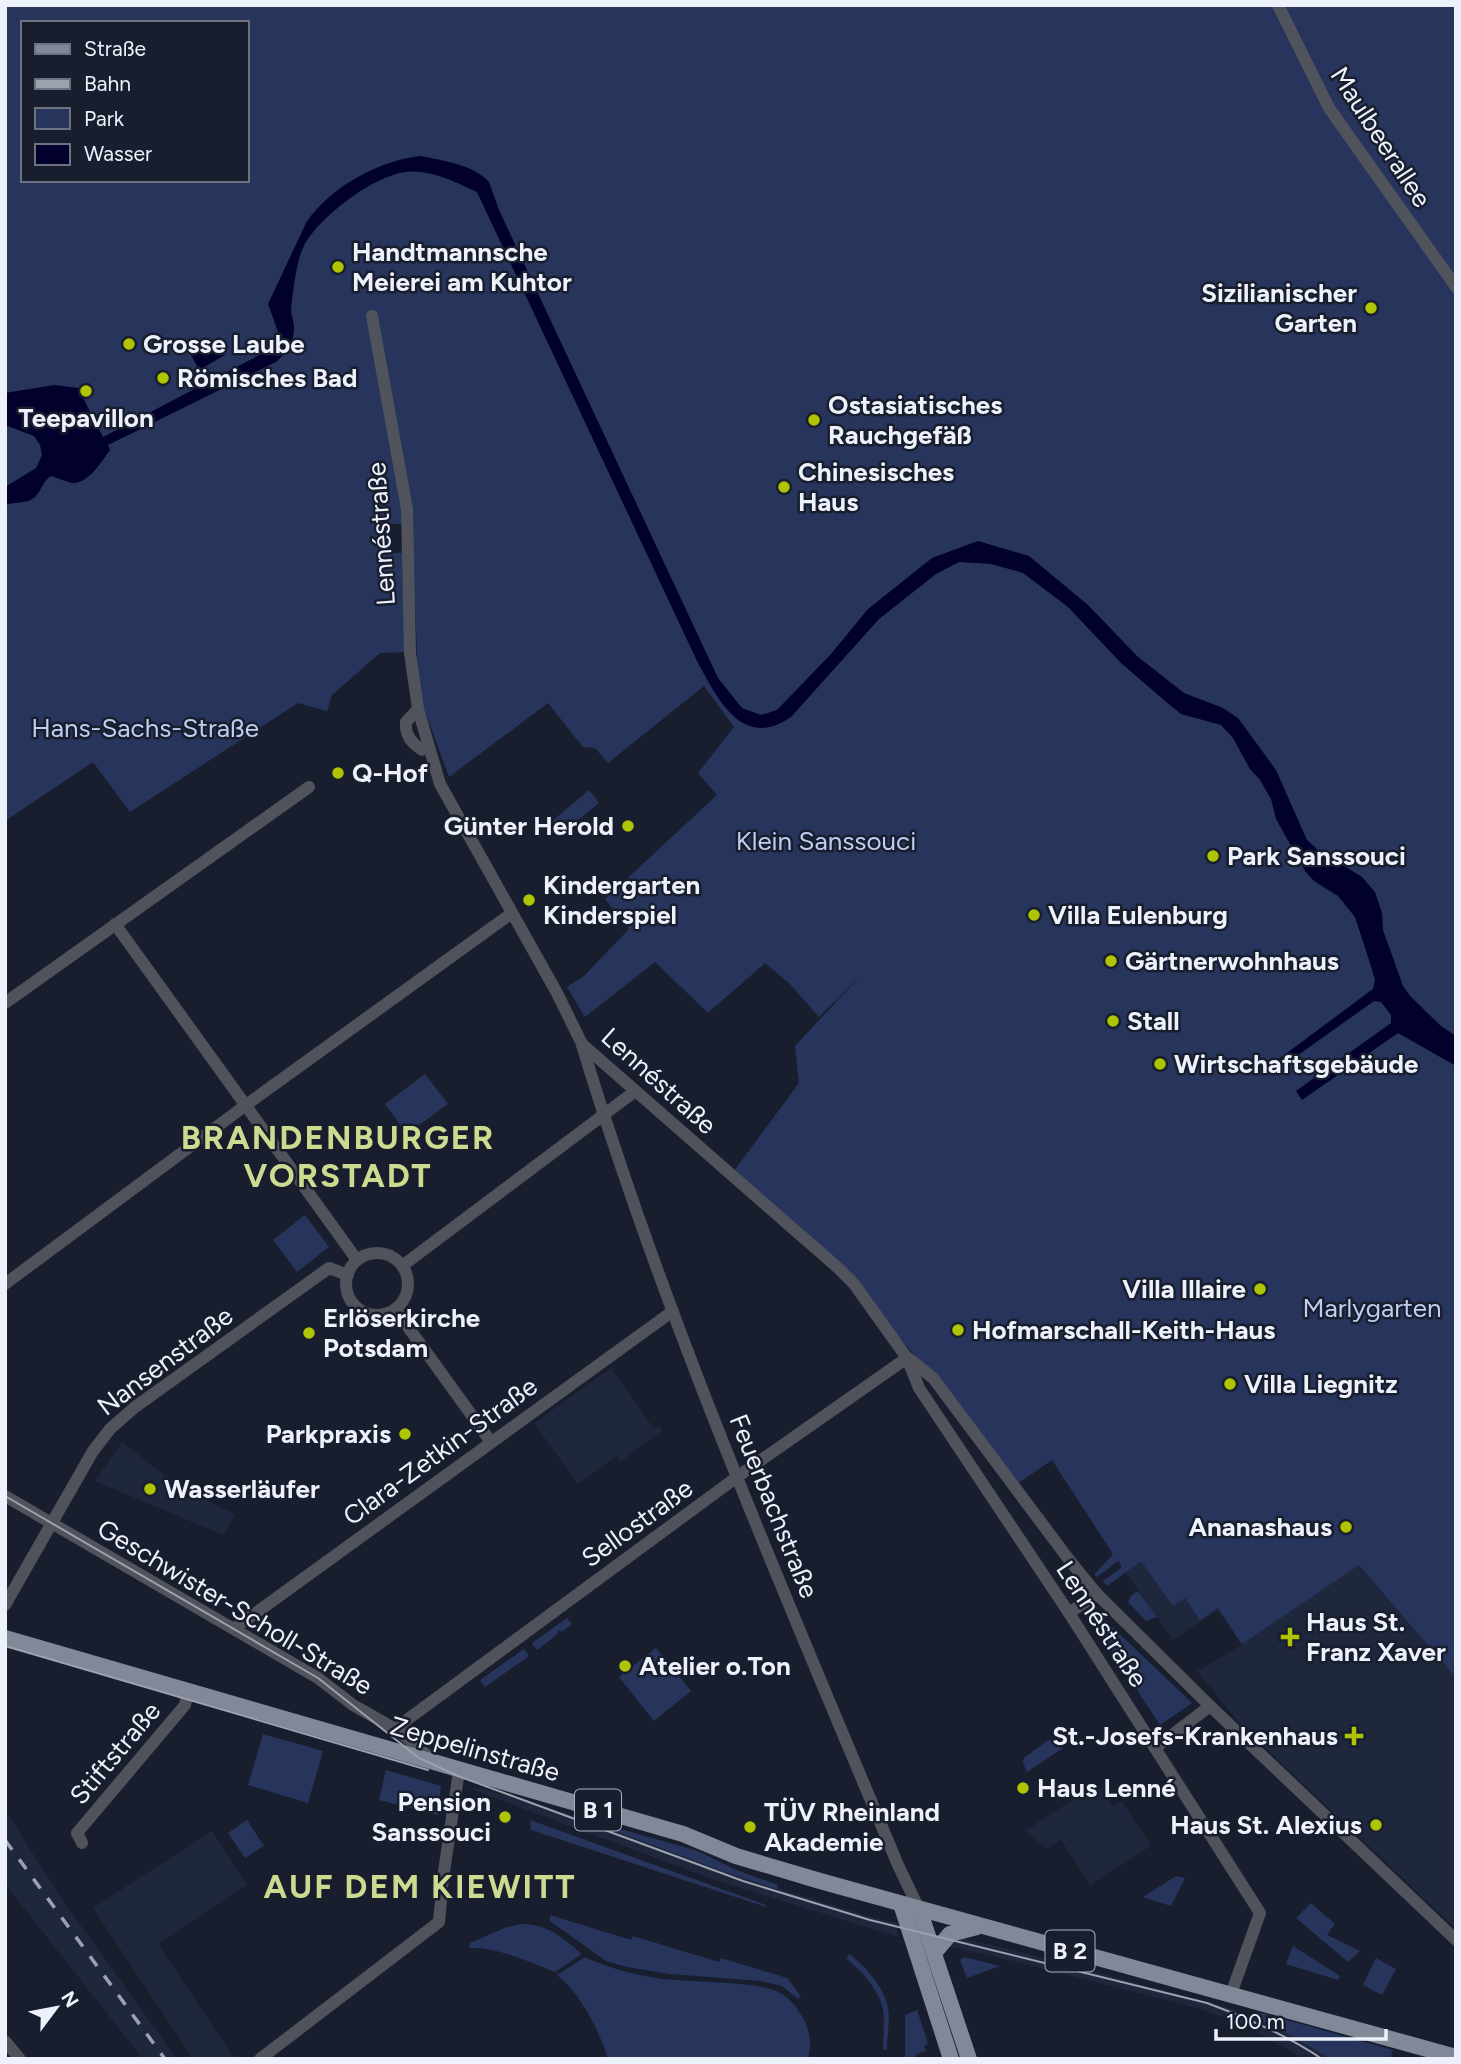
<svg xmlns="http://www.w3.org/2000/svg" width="1461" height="2064" font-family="Figtree,sans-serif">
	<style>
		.built { fill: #1f273c }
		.green { fill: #27355d; fill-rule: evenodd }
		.water { fill: #02002c }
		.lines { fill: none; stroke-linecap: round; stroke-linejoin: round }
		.minor { stroke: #50535b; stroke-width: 12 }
		.major { stroke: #818898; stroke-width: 16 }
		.tram { stroke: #9ca1ae; stroke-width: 2 }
		.rail { stroke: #9ca1ae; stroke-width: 3.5; stroke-dasharray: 12 12; stroke-linecap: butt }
		.poi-dot { fill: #afc504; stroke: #181e2d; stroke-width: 2.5 }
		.labels { text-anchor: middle; stroke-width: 5; stroke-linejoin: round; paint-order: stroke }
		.shield { fill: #181e2d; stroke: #adb2be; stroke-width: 2 }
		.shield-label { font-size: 24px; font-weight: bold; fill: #edf1fc }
		.street-label { font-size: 26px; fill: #edf1fc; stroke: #181e2d }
		.poi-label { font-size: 26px; font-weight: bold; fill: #edf1fc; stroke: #181e2d; text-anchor: start }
		.park-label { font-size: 26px; fill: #becdf0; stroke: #181e2d }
		.district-label { font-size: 33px; font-weight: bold; letter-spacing: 2px; fill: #ccdb8f; stroke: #181e2d }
	</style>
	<rect width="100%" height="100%" fill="#181e2d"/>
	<g class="built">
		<path d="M611,1368L654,1429L659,1426L662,1431L621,1461L616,1456L578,1484L534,1423Z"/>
		<path d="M122,1442L180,1488L235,1514L223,1535L95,1481Z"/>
		<path d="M1113,1554L1359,1565L1456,1678V1929L1239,1723L1197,1671L1242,1645L1218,1610L1173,1640Z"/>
		<path d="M1097,1784L1113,1806L1122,1801L1151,1846L1090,1885L1061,1840L1047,1849L1025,1831Z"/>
		<path d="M468,1788H481L575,1816L722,1871L871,1917L897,1923L898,1937L718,1881Z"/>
		<path d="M5,1810L64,1902L177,2059H143L5,1884Z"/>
		<path d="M212,1831L247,1885L158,1944L235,2059H193L93,1908Z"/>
		<path d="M955,1937L1022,1952L1239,2011L1289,2034L1330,2059H1305L1245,2026L1204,2010L1013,1961L946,1946Z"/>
	</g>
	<g class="green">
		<path d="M5,5H1456V1678L1359,1565L1242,1644L1218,1608L1200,1620L1185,1598L1173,1606L1141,1561L1107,1586L1103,1581L1122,1567L1118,1561L1097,1577L1094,1575L1113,1554L1052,1460L1014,1486L934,1378L854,1284L731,1175L799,1083L795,1046L863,973L819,1017L789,983L765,963L708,1013L655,962L585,1017L567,987L584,976L629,929L605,899L717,795L698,773L734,727L704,686L608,763L595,748L583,747L548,703L449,777L423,706L418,677L411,505L401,507L402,524H388V546H385V553H402L405,652L380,653L332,695L327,711L298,703L130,812L93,762L5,821ZM23,23H247V180H23Z"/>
		<path d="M589,790L599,803L560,835L550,823Z"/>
		<path d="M425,1074L448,1104L407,1134L385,1104Z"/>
		<path d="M305,1215L329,1247L297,1272L273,1240Z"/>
		<path d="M1138,1591L1157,1617L1146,1621L1128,1602L1131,1596Z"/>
		<path d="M567,1618L572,1624L562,1632L560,1630L557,1632L558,1634L537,1650L532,1643Z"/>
		<path d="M1106,1621L1192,1703L1160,1725L1096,1628Z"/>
		<path d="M656,1648L691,1691L654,1721L619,1677Z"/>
		<path d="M524,1649L529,1656L485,1687L480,1680Z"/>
		<path d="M263,1734L323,1751L308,1803L248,1785Z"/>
		<path d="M1048,1740L1059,1742L1063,1748L1027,1772L1023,1763L1024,1758Z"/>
		<path d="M386,1770L441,1786L438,1815L379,1800Z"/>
		<path d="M575,1816L698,1851L734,1869L778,1885L777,1889L722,1871Z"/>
		<path d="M247,1820L264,1846L245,1858L228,1833Z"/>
		<path d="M530,1820L766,1905V1907L531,1830Z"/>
		<path d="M1176,1876L1185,1878L1171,1906L1143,1897Z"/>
		<path d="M1311,1903L1335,1924L1327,1935L1360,1951L1348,1962L1296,1918Z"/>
		<path d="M550,1915L631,1940L633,1936L719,1962L721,1958L787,1978L801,1996L798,1999L782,1986L761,1981L670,1974L627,1967L606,1961L550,1921Z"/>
		<path d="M522,1924C548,1924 563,1938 582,1954L555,1972C529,1962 498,1947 469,1948L470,1943L507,1927Z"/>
		<path d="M1293,1946L1340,1976L1338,1980L1286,1964Z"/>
		<path d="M850,1954C865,1967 882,1984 887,2004C891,2017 887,2035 887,2050L883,2049C883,2036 885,2021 883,2009C879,1989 861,1971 846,1958Z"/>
		<path d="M585,1957C610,1968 630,1974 657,1978C687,1983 757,1980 780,1993C790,1998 796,2007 802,2016C810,2030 812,2042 808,2058L608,2059C599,2030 581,1994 557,1975Z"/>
		<path d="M964,1957L1000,1966L967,1978L960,1960Z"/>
		<path d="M1376,1958L1396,1969L1382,1995L1363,1985Z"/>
		<path d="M917,2010L928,2043L924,2047L926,2051L917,2054L913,2059H905V2015Z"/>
		<path d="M1255,2011L1393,2050L1390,2059H1330L1289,2034L1254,2018Z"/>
	</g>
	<g class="water">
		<path d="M420,156C441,160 475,165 489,182L499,210L718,678L742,708L761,715L777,710L831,654L868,609L932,558L978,541L1029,556L1088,605L1137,656L1184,693L1223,708L1238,718L1276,770L1307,840L1317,849L1362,877L1375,892L1382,913L1383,930L1403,986L1410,996L1441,1026L1456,1036V1066L1398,1033L1302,1100L1296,1091L1391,1023V1015L1381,1002L1374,1001L1280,1068L1275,1067L1276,1061L1373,989L1375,980L1370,963L1355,917L1338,896L1314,881L1305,871L1276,819L1271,799L1260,780L1250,769L1233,738L1221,725L1181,714L1165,701L1121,663L1068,607L1023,573L991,564L959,562L936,574L879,619L791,717C742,751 717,698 697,661L477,192C455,182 430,169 406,172C374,175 318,218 304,246C296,260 293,293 291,309C291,314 293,320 294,325C295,341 287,352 276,362L108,445L110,450C102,461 89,483 73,483C66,482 58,478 51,476C40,483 41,497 28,501C23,503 14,502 5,505V487L36,468L42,455L40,445L34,436L5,425V393L54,385L78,388L103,437L265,352L272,346L278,332L268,304L306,223C330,187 378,161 420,156Z"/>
		<path d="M216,339L225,355L199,370L190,353Z"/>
	</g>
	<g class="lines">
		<g class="minor">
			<path d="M1278,5L1329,108L1456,287"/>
			<path d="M372,316L407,509L410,653L418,709L440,784L557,993L582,1044L837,1267L854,1284L907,1358L919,1388L1069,1613L1260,1913L1231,1994"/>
			<path d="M418,709L406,722C405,736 411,742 422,750"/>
			<path d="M115,924L357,1260"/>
			<path d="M5,1003L309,787"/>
			<path d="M582,1045C667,1325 785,1595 898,1865L919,1909"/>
			<circle cx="377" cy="1284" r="31"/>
			<path d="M402,1266L634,1092"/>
			<path d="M5,1284L246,1105L512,913"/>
			<path d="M395,1309L491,1442"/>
			<path d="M908,1358L933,1378L1070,1561L1097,1594L1210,1706L1456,1940"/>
			<path d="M5,1496L318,1678L353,1705L397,1730L433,1760"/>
			<path d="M5,1605L93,1451L110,1429L135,1407L329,1268L348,1275"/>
			<path d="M1069,1613L1097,1594"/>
			<path d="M235,1628L673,1311"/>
			<path d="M397,1730L404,1722L737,1477L907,1358"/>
			<path d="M1155,1748L1210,1706"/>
			<path d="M82,1843L77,1833L185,1705L188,1691"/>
			<path d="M5,2041L20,2059"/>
			<path d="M260,2059L439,1922L443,1878L459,1771"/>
		</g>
		<g class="major">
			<path d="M5,1638L683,1834L736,1856L820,1881L1456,2057"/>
			<path d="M901,1904L951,2059"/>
			<path d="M919,1909L969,2059"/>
			<path d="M934,1953L950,1934L977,1927"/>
		</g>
		<g class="tram">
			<path d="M5,1496L318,1678L419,1758L458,1776L743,1881L870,1920L1207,2003C1247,2018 1287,2035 1322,2059"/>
			<path d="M5,1646L428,1770"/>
		</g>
		<path class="rail" d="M5,1840L165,2059"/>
	</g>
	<g class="poi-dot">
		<circle cx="338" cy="267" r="7"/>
		<circle cx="1371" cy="308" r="7"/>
		<circle cx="129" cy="344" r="7"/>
		<circle cx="163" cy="378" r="7"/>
		<circle cx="86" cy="391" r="7"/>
		<circle cx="814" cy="420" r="7"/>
		<circle cx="784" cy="487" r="7"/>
		<circle cx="338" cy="773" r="7"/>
		<circle cx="628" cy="826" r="7"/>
		<circle cx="1213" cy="856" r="7"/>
		<circle cx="529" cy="900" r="7"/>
		<circle cx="1034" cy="915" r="7"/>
		<circle cx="1111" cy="961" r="7"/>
		<circle cx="1113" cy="1021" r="7"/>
		<circle cx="1160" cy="1064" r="7"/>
		<circle cx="1260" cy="1289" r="7"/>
		<circle cx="958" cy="1330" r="7"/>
		<circle cx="309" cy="1333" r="7"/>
		<circle cx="1230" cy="1384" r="7"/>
		<circle cx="405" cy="1434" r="7"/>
		<circle cx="150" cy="1489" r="7"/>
		<circle cx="1346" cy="1527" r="7"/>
		<path d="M1286.5 1626.5h7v7h7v7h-7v7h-7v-7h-7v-7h7z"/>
		<circle cx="625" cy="1666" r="7"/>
		<path d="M1350.5 1725.5h7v7h7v7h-7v7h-7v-7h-7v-7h7z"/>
		<circle cx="1023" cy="1788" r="7"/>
		<circle cx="505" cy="1817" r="7"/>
		<circle cx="1376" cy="1825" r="7"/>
		<circle cx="750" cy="1827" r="7"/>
	</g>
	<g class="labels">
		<g class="shield">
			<rect x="575" y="1789.5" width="46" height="41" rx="5"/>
			<rect x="1045.5" y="1930.5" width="49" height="41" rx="5"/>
		</g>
		<g class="shield-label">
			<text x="598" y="1818">B 1</text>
			<text x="1070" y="1959">B 2</text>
		</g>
		<g class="street-label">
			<text transform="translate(1381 137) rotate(57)" y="9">Maulbeerallee</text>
			<text transform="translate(381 534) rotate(-94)" y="9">Lennéstraße</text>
			<text transform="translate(659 1081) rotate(42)" y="9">Lennéstraße</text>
			<text transform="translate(165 1361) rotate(-37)" y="9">Nansenstraße</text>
			<text transform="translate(440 1451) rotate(-36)" y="9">Clara-Zetkin-Straße</text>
			<text transform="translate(774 1506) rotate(68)" y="9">Feuerbachstraße</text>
			<text transform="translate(637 1523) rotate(-36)" y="9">Sellostraße</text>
			<text transform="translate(235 1607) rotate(31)" y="9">Geschwister-Scholl-Straße</text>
			<text transform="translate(1102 1624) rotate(57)" y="9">Lennéstraße</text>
			<text transform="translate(475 1749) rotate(16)" y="9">Zeppelinstraße</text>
			<text transform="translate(115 1753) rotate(-50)" y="9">Stiftstraße</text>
		</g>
		<g class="poi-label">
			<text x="352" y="261">Handtmannsche<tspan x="352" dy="30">Meierei am Kuhtor</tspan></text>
			<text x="1357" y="302" text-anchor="end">Sizilianischer<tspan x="1357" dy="30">Garten</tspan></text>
			<text x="143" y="353">Grosse Laube</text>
			<text x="177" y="387">Römisches Bad</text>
			<text x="828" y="414">Ostasiatisches<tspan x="828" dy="30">Rauchgefäß</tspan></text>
			<text x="86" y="427" text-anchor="middle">Teepavillon</text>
			<text x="798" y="481">Chinesisches<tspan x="798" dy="30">Haus</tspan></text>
			<text x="352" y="782">Q-Hof</text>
			<text x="614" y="835" text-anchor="end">Günter Herold</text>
			<text x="1227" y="865">Park Sanssouci</text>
			<text x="543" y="894">Kindergarten<tspan x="543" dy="30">Kinderspiel</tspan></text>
			<text x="1048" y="924">Villa Eulenburg</text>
			<text x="1125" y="970">Gärtnerwohnhaus</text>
			<text x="1127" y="1030">Stall</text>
			<text x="1174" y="1073">Wirtschaftsgebäude</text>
			<text x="1246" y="1298" text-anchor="end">Villa Illaire</text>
			<text x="323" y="1327">Erlöserkirche<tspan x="323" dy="30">Potsdam</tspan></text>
			<text x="972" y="1339">Hofmarschall-Keith-Haus</text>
			<text x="1244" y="1393">Villa Liegnitz</text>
			<text x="391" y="1443" text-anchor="end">Parkpraxis</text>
			<text x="164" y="1498">Wasserläufer</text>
			<text x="1332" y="1536" text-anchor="end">Ananashaus</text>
			<text x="1306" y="1631">Haus St.<tspan x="1306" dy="30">Franz Xaver</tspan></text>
			<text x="639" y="1675">Atelier o.Ton</text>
			<text x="1338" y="1745" text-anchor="end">St.-Josefs-Krankenhaus</text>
			<text x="1037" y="1797">Haus Lenné</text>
			<text x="491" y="1811" text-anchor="end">Pension<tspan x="491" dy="30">Sanssouci</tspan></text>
			<text x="764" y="1821">TÜV Rheinland<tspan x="764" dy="30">Akademie</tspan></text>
			<text x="1362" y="1834" text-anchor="end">Haus St. Alexius</text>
		</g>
		<g class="park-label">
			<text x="145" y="737">Hans-Sachs-Straße</text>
			<text x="826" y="850">Klein Sanssouci</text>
			<text x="1372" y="1317">Marlygarten</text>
		</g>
		<g class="district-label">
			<text x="338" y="1149">BRANDENBURGER<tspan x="338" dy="38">VORSTADT</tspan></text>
			<text x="420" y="1898">AUF DEM KIEWITT</text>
		</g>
	</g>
	<rect width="1461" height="2064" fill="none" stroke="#edf1fc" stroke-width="14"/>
	<rect x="21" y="21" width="228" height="161" fill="#181e2d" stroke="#6d7280" stroke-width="2"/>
	<rect x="35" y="44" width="35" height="10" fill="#818898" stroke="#6d7280" stroke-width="2"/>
	<text x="84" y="56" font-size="21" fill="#edf1fc">Straße</text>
	<rect x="35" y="79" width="35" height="10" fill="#9ca1ae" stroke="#6d7280" stroke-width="2"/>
	<text x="84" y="91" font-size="21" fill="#edf1fc">Bahn</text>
	<rect x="35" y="108" width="35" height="21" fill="#27355d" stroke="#6d7280" stroke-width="2"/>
	<text x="84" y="126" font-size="21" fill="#edf1fc">Park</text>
	<rect x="35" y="144" width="35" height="21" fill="#02002c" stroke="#6d7280" stroke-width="2"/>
	<text x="84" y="161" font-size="21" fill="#edf1fc">Wasser</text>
	<g transform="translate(56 2008) rotate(58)" stroke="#181e2d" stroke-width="5" paint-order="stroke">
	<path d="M0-5L12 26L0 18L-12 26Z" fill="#edf1fc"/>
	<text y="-10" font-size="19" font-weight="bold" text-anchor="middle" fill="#edf1fc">N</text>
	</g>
	<path d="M1216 2029v10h170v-10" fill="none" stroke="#edf1fc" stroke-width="3.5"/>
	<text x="1226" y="2029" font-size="21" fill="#edf1fc" stroke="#181e2d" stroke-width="5" paint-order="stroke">100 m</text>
</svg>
